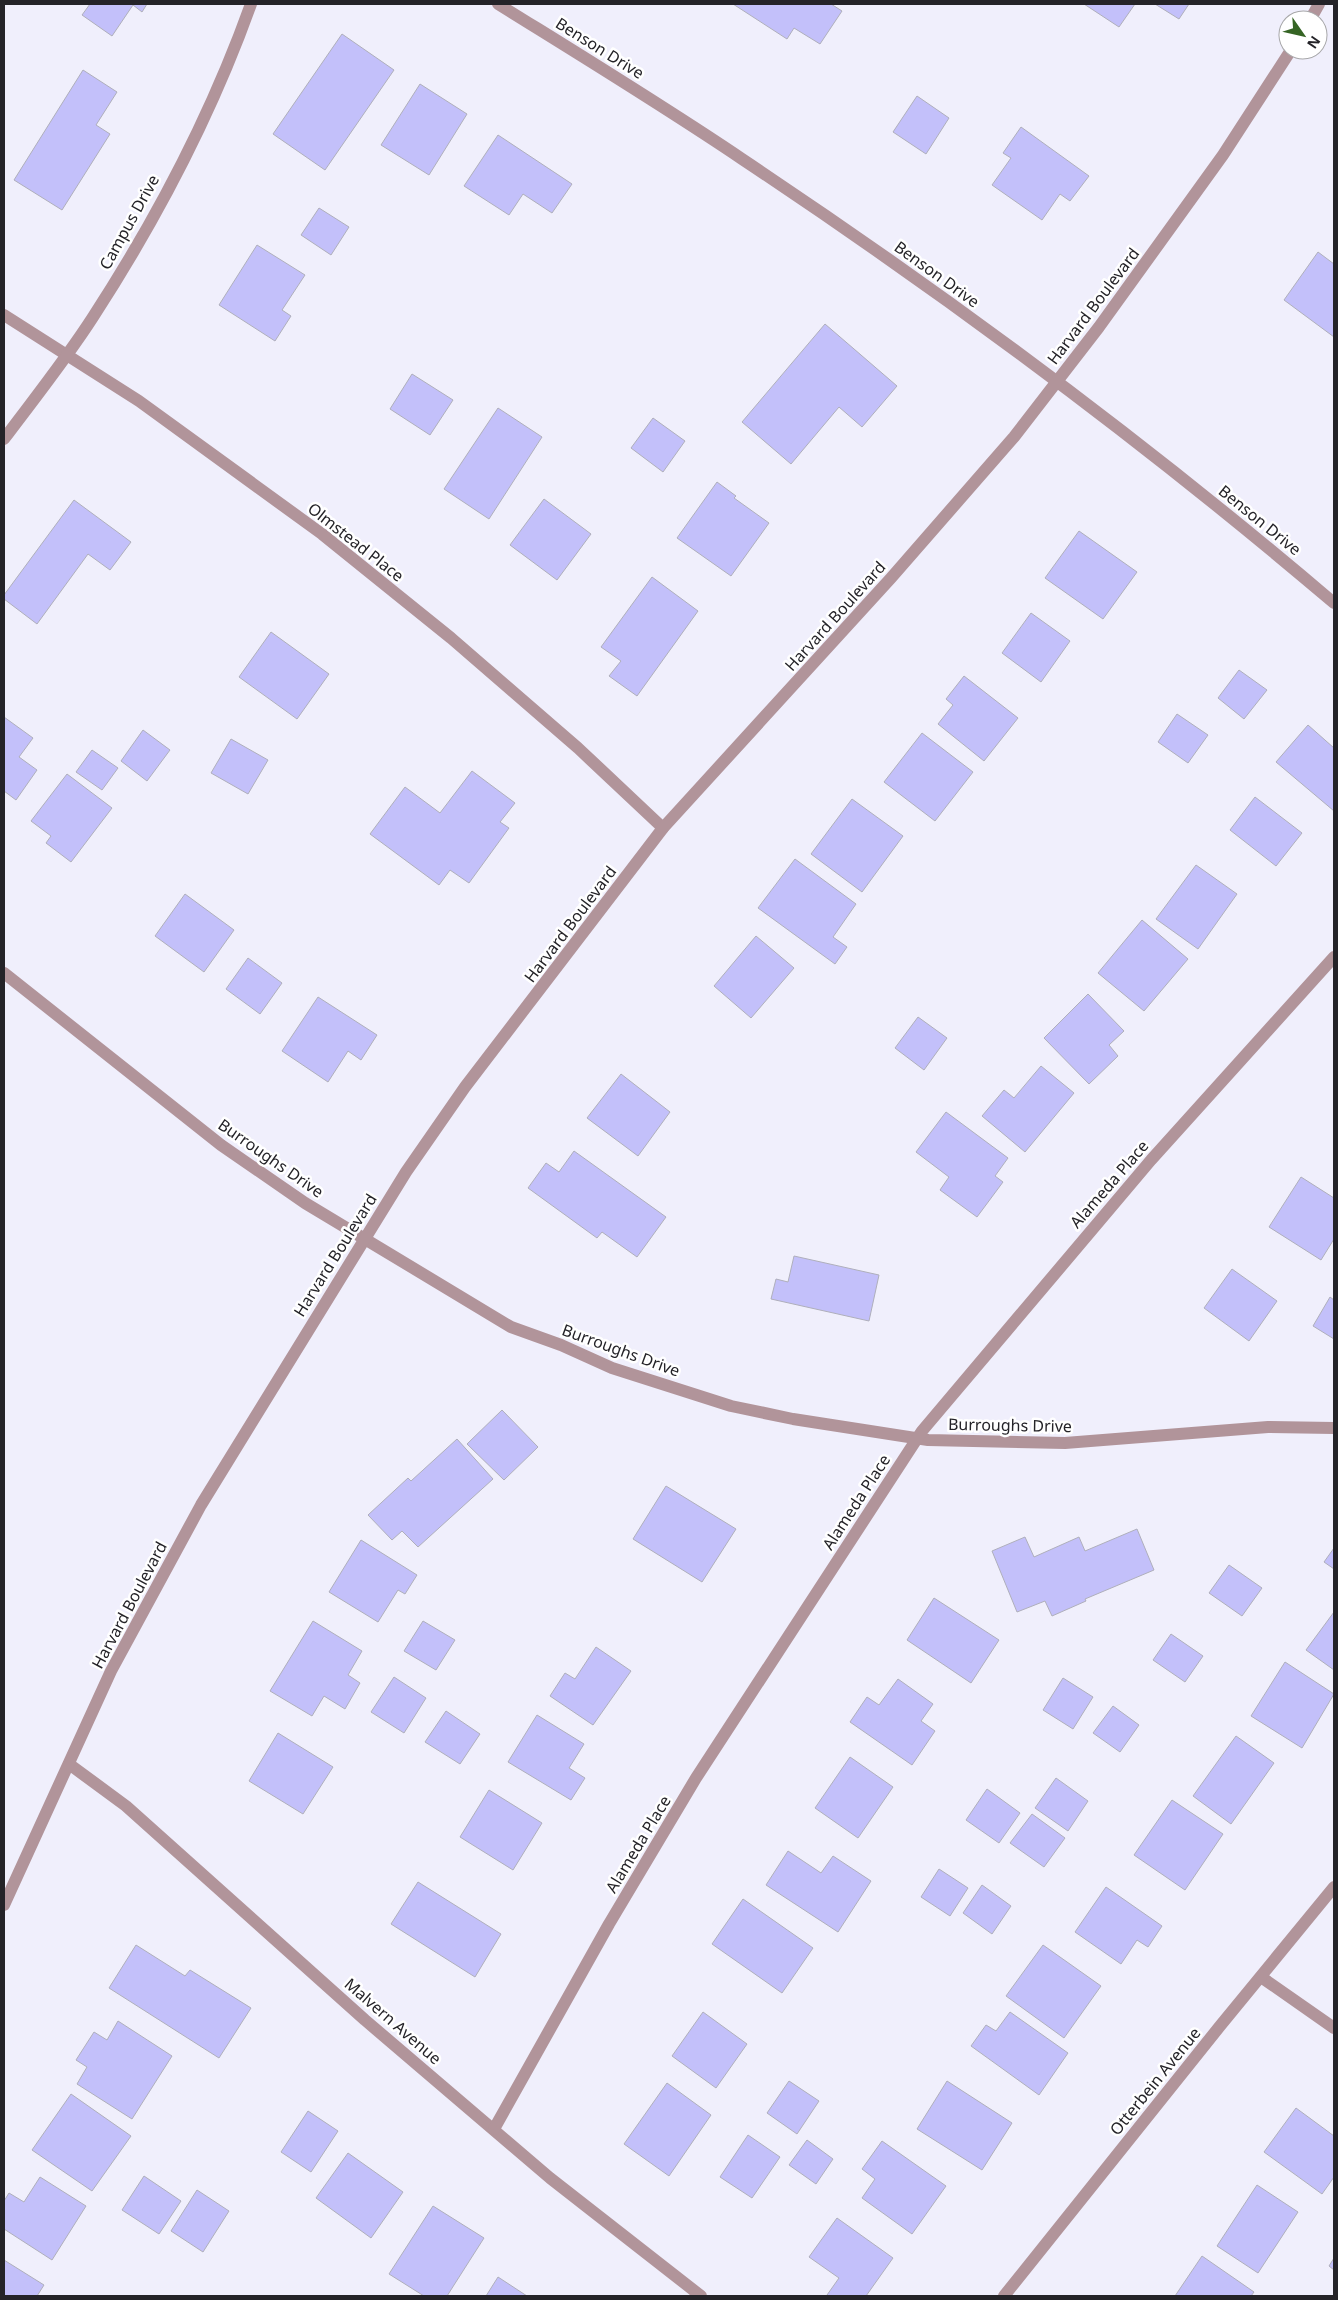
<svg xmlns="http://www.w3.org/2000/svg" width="1338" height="2300" font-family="'Noto Sans',sans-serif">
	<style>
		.building { fill: #c3c0fa; stroke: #afafbb }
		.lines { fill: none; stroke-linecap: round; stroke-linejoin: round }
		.minor { stroke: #b1949a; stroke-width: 12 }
		.labels { text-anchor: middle; stroke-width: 5; stroke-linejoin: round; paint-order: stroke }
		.street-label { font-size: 16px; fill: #242328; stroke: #fff }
	</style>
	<rect width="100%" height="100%" fill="#f0effc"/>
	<g class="building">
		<path d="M90,4H147L142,12L133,5L112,36L82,15Z"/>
		<path d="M733,4H831L842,11L820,44L794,28L787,39Z"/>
		<path d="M1084,4H1135L1119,27Z"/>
		<path d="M1155,4H1189L1179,19Z"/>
		<path d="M342,34L394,70L325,170L273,134Z"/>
		<path d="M83,70L117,92L96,125L110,134L62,210L14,180Z"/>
		<path d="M420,84L467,114L429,175L381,145Z"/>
		<path d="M917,96L949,118L926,154L893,132Z"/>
		<path d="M1021,127L1089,176L1070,201L1060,194L1042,220L992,185L1011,158L1003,153Z"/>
		<path d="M498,135L572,184L552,213L523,194L509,215L464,186Z"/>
		<path d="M319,208L349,227L331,255L301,235Z"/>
		<path d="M257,245L305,275L282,310L291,316L275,341L219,305Z"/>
		<path d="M1318,252L1334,264V337L1284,300Z"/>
		<path d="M825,324L897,386L862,427L839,407L791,464L742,422Z"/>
		<path d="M412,374L453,400L430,435L390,409Z"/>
		<path d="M498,408L542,437L489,519L444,489Z"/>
		<path d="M653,418L685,441L663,472L631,448Z"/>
		<path d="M717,482L736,496L734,498L769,523L731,576L677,538Z"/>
		<path d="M544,499L591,534L557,580L510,545Z"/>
		<path d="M74,500L131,542L110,570L88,554L37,624L4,599V595Z"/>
		<path d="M1079,531L1137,572L1103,619L1045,578Z"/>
		<path d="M652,577L698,611L637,696L609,676L621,661L601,647Z"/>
		<path d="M1031,613L1070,641L1041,682L1002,653Z"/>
		<path d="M271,632L329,674L297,719L239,677Z"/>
		<path d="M1239,670L1267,690L1244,719L1218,698Z"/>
		<path d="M964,676L1018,718L984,761L938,724L953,705L946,699Z"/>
		<path d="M1177,714L1208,735L1188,763L1158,742Z"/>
		<path d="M4,717L33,738L19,757L37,770L16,800L4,791Z"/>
		<path d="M1308,725L1334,748V811L1276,762Z"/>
		<path d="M143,730L170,750L147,781L121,761Z"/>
		<path d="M922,733L973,772L935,821L884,782Z"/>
		<path d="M231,739L268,760L248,794L211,773Z"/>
		<path d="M92,750L118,768L102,790L76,772Z"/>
		<path d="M472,771L515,803L500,822L509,828L469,883L450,870L439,885L370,834L405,787L440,813Z"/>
		<path d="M67,774L112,808L71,862L46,843L51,836L31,821Z"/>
		<path d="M1255,797L1302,833L1276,866L1230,830Z"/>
		<path d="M852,799L903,836L862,892L811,854Z"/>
		<path d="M795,859L856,904L833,937L847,947L835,964L758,908Z"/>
		<path d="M1196,865L1237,894L1198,949L1156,919Z"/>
		<path d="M185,894L234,930L204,972L155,936Z"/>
		<path d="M1142,920L1188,959L1144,1011L1098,973Z"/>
		<path d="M756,936L794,968L751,1018L714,986Z"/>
		<path d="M248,958L282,983L260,1014L226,989Z"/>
		<path d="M1088,994L1124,1031L1109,1045L1118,1056L1089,1084L1044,1038Z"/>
		<path d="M318,997L377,1035L361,1060L348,1051L328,1082L282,1051Z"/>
		<path d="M918,1017L947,1038L924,1070L895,1048Z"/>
		<path d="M1041,1066L1074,1093L1025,1152L982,1116L1004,1090L1014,1098Z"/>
		<path d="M621,1074L670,1112L638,1156L587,1118Z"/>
		<path d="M946,1112L1008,1158L995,1176L1003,1182L977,1217L940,1190L949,1177L916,1152Z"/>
		<path d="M574,1151L666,1217L637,1257L602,1232L597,1238L528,1188L546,1163L559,1172Z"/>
		<path d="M1301,1177L1334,1198V1239L1321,1260L1269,1227Z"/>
		<path d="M794,1256L879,1275L869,1321L771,1299L776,1279L788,1282Z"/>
		<path d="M1232,1269L1277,1301L1249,1341L1204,1308Z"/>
		<path d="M1330,1297L1334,1300V1339L1313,1326Z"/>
		<path d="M502,1410L538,1447L504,1480L467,1444Z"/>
		<path d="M457,1439L493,1479L418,1547L402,1531L392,1540L368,1515L408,1478L411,1481Z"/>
		<path d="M666,1486L736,1529L702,1582L633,1539Z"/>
		<path d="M1137,1529L1154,1570L1085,1599L1086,1601L1052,1616L1045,1601L1017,1612L992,1551L1025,1537L1034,1557L1079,1537L1085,1551Z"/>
		<path d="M361,1540L417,1575L405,1594L398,1590L378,1622L329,1592Z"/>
		<path d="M1334,1548V1569L1324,1562Z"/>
		<path d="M1229,1565L1262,1588L1242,1616L1209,1593Z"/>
		<path d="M934,1598L999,1640L971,1683L907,1640Z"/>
		<path d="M1334,1612V1670L1306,1650Z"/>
		<path d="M313,1621L362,1651L348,1675L360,1683L345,1709L324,1696L312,1716L270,1691Z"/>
		<path d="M423,1621L455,1640L436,1670L404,1651Z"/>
		<path d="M1171,1634L1203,1656L1185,1682L1153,1660Z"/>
		<path d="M596,1647L631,1671L593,1725L550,1696L565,1673L575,1679Z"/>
		<path d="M1285,1662L1334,1694L1302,1748L1251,1716Z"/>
		<path d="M394,1677L426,1698L404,1733L371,1712Z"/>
		<path d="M1063,1678L1093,1697L1073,1729L1043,1710Z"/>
		<path d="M898,1679L933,1704L921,1721L935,1731L912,1765L850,1722L867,1697L879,1705Z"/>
		<path d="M1113,1706L1139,1725L1120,1752L1093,1733Z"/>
		<path d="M446,1711L480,1734L460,1764L425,1742Z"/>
		<path d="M537,1715L584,1744L569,1768L585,1778L571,1800L508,1762Z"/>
		<path d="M278,1733L333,1767L303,1814L249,1781Z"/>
		<path d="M1236,1736L1274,1763L1231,1824L1193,1796Z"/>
		<path d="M850,1757L893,1787L858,1838L815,1808Z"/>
		<path d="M1056,1778L1088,1801L1068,1831L1035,1808Z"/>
		<path d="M987,1789L1020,1813L999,1843L966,1820Z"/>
		<path d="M489,1790L542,1823L513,1870L460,1837Z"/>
		<path d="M1172,1800L1223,1834L1185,1890L1134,1855Z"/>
		<path d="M1032,1814L1065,1838L1044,1867L1010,1843Z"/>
		<path d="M788,1851L821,1873L833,1856L871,1881L838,1932L766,1885Z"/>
		<path d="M939,1869L968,1888L950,1916L921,1897Z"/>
		<path d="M418,1882L501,1934L475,1977L391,1924Z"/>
		<path d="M982,1885L1011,1906L992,1934L963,1913Z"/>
		<path d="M1106,1887L1162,1926L1148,1947L1137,1940L1121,1964L1075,1932Z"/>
		<path d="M743,1899L813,1948L782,1993L712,1944Z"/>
		<path d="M136,1945L185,1976L190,1970L251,2008L219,2058L109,1988Z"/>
		<path d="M1043,1945L1101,1986L1064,2038L1006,1996Z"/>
		<path d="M703,2012L747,2044L716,2088L672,2056Z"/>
		<path d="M1010,2012L1068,2053L1039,2095L971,2046L986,2025L996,2031Z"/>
		<path d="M118,2021L172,2056L132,2119L77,2084L87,2067L76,2060L94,2032L107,2040Z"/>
		<path d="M789,2081L819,2101L797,2134L767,2113Z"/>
		<path d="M947,2081L1012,2123L982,2170L917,2129Z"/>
		<path d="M667,2083L711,2115L669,2176L624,2144Z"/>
		<path d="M71,2094L131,2136L92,2191L32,2150Z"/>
		<path d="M1296,2108L1334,2136V2177L1322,2194L1264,2152Z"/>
		<path d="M308,2111L338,2131L311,2172L281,2152Z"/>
		<path d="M748,2135L780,2157L752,2198L720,2177Z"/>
		<path d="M807,2140L833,2159L816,2184L789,2165Z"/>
		<path d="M882,2141L946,2186L912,2234L862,2198L875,2179L862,2169Z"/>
		<path d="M348,2153L403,2192L371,2238L316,2198Z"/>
		<path d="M144,2176L181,2201L159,2234L122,2210Z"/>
		<path d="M40,2177L86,2206L52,2260L4,2229V2201L9,2193L24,2202Z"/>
		<path d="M1257,2185L1298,2212L1258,2273L1217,2246Z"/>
		<path d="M197,2190L229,2211L203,2252L171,2231Z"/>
		<path d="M433,2206L484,2238L447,2296H424L389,2274Z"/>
		<path d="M837,2218L893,2258L866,2296H829L827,2295L839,2278L809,2257Z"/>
		<path d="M1202,2256L1254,2292L1251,2296H1175Z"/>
		<path d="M1334,2258V2270L1329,2266Z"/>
		<path d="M4,2260L44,2285L37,2296H4Z"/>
		<path d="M498,2277L527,2296H486Z"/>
	</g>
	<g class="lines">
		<g class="minor">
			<path d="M498,4C580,55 662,105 742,159C948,296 1146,443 1334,603"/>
			<path d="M1310,20L1319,4"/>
			<path d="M4,315L139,401L322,534L451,638L578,748L663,828"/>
			<path d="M4,439C34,399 66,359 93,317C156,220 212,113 251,4"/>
			<path d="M4,973L221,1145L305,1203L511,1327L561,1345L612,1368L731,1406L793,1419L928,1440L1065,1443L1268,1427L1334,1428"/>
			<path d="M69,1764L126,1806L365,2020L550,2178L701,2296"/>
			<path d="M4,1905L111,1671L201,1505L406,1172L465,1087L663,828L891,578L1014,437L1099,327L1223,155L1291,50"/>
			<path d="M1261,1977L1334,2028"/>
			<path d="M494,2129L609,1924L696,1778L922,1431L1151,1160L1334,957"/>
			<path d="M1004,2296L1220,2026L1334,1887"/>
		</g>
	</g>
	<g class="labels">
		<g class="street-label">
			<text transform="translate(600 48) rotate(32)" y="6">Benson Drive</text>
			<text transform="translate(129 222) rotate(-61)" y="6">Campus Drive</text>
			<text transform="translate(937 274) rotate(36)" y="6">Benson Drive</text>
			<text transform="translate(1093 306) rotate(-53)" y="6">Harvard Boulevard</text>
			<text transform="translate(1260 520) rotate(39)" y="6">Benson Drive</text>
			<text transform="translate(356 542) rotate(38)" y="6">Olmstead Place</text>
			<text transform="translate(835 616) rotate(-48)" y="6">Harvard Boulevard</text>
			<text transform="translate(570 924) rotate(-53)" y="6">Harvard Boulevard</text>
			<text transform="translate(271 1158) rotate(35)" y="6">Burroughs Drive</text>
			<text transform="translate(1109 1184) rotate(-49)" y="6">Alameda Place</text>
			<text transform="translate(335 1255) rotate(-58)" y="6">Harvard Boulevard</text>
			<text transform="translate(621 1350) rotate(20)" y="6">Burroughs Drive</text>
			<text transform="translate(1010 1425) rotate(1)" y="6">Burroughs Drive</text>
			<text transform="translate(856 1502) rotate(-57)" y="6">Alameda Place</text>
			<text transform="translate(129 1605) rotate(-62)" y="6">Harvard Boulevard</text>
			<text transform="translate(638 1844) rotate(-59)" y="6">Alameda Place</text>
			<text transform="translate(393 2021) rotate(41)" y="6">Malvern Avenue</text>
			<text transform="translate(1155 2081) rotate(-51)" y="6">Otterbein Avenue</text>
		</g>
	</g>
	<rect width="1338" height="2300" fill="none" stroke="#242328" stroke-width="10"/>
	<g transform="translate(1303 35) rotate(124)"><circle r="24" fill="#ffffff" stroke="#a7a7a9"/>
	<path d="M0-4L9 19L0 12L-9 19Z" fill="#356424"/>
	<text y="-8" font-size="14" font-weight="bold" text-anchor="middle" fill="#242328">N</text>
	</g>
</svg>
